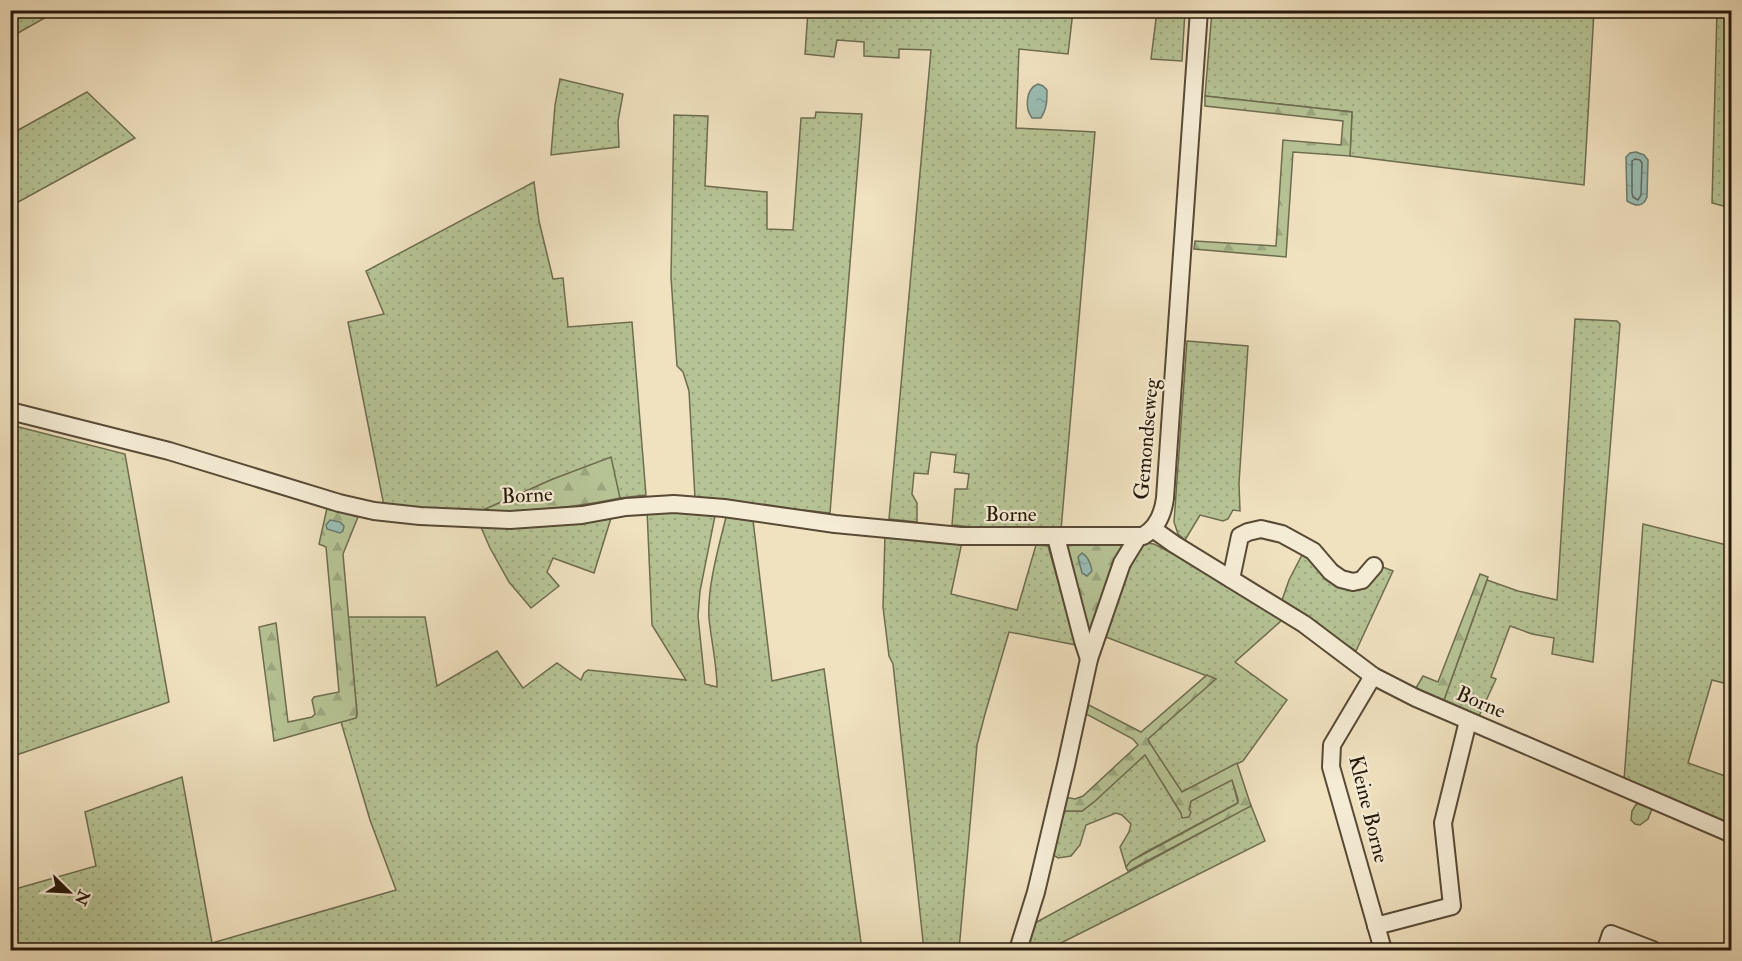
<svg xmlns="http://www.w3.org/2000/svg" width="1742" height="961" font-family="'IM FELL Double Pica',serif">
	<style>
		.grass { fill: url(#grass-dots); stroke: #6e6d4e; stroke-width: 1.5 }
		.forest { fill: url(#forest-firs); stroke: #6e6d4e; stroke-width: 1.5 }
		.water { fill: url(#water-ripples); stroke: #6b7b6f; stroke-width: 1.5 }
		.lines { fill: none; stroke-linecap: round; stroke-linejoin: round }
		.shore { stroke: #606a5e; stroke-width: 1.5 }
		.minor-casing { stroke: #584a36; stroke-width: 20 }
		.minor { stroke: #f5ecd5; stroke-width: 16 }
		.labels { text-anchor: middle; stroke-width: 4.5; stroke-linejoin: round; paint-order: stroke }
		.street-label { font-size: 21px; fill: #251708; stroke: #f5ecd5 }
	</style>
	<defs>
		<pattern id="grass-dots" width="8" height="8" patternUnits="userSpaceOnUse" patternTransform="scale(1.5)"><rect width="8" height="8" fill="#b6c395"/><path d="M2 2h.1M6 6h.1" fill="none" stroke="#9ca77f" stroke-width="1.8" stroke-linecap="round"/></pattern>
		<pattern id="forest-firs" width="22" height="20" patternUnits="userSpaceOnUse" patternTransform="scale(1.5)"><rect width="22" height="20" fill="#b6c395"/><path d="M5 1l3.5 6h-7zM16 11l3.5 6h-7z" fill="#9ca77f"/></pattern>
		<pattern id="water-ripples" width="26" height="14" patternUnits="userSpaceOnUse" patternTransform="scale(1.5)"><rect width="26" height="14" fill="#9abdb4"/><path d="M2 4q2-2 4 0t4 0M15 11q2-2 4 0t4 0" fill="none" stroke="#85a299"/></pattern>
	</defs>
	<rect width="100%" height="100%" fill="#f0e1bf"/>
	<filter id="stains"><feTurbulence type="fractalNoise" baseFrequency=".00333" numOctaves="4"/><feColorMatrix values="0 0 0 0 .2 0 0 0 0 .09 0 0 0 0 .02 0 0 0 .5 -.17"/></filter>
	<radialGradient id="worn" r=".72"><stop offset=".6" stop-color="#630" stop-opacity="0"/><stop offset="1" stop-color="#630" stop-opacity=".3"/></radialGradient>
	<g class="grass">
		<path d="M11,10H57V11L11,37Z"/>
		<path d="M808,11H1073L1068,54L1019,49L1016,128L1095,132L1061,530L994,529L952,525L955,489H967L969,474L954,472L956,455L931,452L928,474L914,473L912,494L917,503V522L889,519L931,50L899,49V58L864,56V42L837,40L834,57L805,54Z"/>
		<path d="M1157,11H1185L1182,61L1151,59Z"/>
		<path d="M1212,11H1594L1584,185L1350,156L1352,112L1205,96Z"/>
		<path d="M1717,11H1731V208L1712,203Z"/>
		<path d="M560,79L623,94L618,121L619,147L551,155L555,105Z"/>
		<path d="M87,92L135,138L11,206V134Z"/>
		<path d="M816,112L862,114L830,513L695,498L689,391L683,372L677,366L671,277L674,115L708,116L705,186L767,192V229L793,230L801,118H815Z"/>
		<path d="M534,182L539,221L553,279L563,278L568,327L632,322L646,495L620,498L617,489L553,479L481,511L384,506L348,322L384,314L366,271Z"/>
		<path d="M1575,319L1617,321L1620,324L1593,662L1552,654L1554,638L1532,634L1510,626L1491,677L1496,679L1479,716L1444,700L1487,580L1518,591L1557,600Z"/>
		<path d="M1187,341L1248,346L1239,483L1240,511L1233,510L1228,519L1223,521L1200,515L1185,540L1178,534L1174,522Z"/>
		<path d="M11,425L125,454L169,702L11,757Z"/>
		<path d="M647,510L715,516L700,591L698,616L705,684L717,687C717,664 711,640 709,618C707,587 719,546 726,517L753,520L772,681L824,669L862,950H10L16,946L15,889L96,866L85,812L182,777L212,943L396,890L370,820L341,722L356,718L357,714L348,617H425L437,686L497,651L523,688L557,663L581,680L584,673L588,670L686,680L652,625Z"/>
		<path d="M612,515L594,573L553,558L547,572L559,586L531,608L509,582L490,548L480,525Z"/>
		<path d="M1643,524L1731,546V685L1712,680L1688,763L1731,778V827L1624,780Z"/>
		<path d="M885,534L962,542L951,594L1017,610L1036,545L1048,546L1076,645L1009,632L985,714L977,745L959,950H924L893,664L889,656L883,607Z"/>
		<path d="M1145,543L1154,544L1209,572L1282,620L1235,662L1287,700L1243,761L1182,792L1170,775L1147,739L1215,679L1106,637C1113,613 1124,557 1145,543Z"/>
		<path d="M1305,549L1341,584L1380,566L1393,571L1356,651L1281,603L1289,580Z"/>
		<path d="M1145,754L1181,813L1189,810L1191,801L1232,779L1238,803L1144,853L1131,861L1126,867L1120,847L1129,832L1131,824L1122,815L1116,813L1086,825L1080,845L1071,856L1058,858L1050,853L1061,811H1082L1095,801Z"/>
		<path d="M1250,803L1265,841L1047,950H1024L1033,924L1250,806Z"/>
	</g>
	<g class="forest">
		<path d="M1205,96L1352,112L1350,156L1293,152L1286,257L1194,249L1195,241L1276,246L1283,140L1341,145L1343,121L1205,106Z"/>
		<path d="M611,457L620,498C574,508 528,512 481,511L553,479Z"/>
		<path d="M327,508L358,517L343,554L357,714L356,718L274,741L259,627L276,623L288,722L312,717L315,714L312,700L314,697L339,692L326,547L319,544Z"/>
		<path d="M1113,542L1124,544L1091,633L1088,631L1065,546Z"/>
		<path d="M1480,574L1488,577L1444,700L1416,688L1423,676L1438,682Z"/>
		<path d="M1207,675L1216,679L1148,739L1149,742L1182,792L1237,763L1251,806L1128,871L1126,867L1131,861L1238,803V799L1232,780L1191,801L1189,809L1191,812L1189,817L1182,818L1181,813L1145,755L1095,801L1082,811H1061L1065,797L1075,799L1083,796L1138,745L1133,739L1086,714L1089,705L1141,732Z"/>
		<path d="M1637,803L1652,809L1648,819L1640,825L1635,824L1631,820L1632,811Z"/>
	</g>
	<g class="water">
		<path d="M1038,84L1043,86L1047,90C1047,100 1047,109 1041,118H1032C1025,109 1025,89 1038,84Z"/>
		<path d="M1636,152L1644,155L1648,160L1647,197C1643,208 1635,206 1627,201L1626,157L1630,153Z"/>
		<path d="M330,520L340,522L344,526L343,531L340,533L327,529L326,525Z"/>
		<path d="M1082,553C1089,557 1091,565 1092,571L1087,576L1082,573L1078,557Z"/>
	</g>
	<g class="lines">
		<path class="shore" d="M1635,159L1640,160L1642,163L1641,195L1638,200L1633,197L1632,193V161Z"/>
		<defs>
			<g id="minor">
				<path d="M10,411L169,451L339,503L374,511L420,516L510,520L582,515L626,507L674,504L724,508L835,524L961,536H1143C1157,528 1163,514 1165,498L1199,10"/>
				<path d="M1153,529L1174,544L1304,624L1373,676L1416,698L1732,834"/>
				<path d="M1056,537L1083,641L1089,659"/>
				<path d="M1231,579L1240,536L1248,532L1261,529L1282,534L1313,551L1331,572L1341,579L1353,582L1362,580L1374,566"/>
				<path d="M1373,676L1332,745L1331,767L1383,950"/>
				<path d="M1376,926L1452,906L1443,823L1468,721"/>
				<path d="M1018,950L1036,892L1066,765L1089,659L1122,563L1138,537"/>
				<path d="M1619,950L1607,946L1611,934L1653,950"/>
			</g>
		</defs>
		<use href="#minor" class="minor-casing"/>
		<use href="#minor" class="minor"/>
	</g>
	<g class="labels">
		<g class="street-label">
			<text transform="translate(1146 439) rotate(-85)" y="7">Gemondseweg</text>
			<text transform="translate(527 495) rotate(-3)" y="7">Borne</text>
			<text x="1011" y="521">Borne</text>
			<text transform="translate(1481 702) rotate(23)" y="7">Borne</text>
			<text transform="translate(1369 809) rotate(76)" y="7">Kleine Borne</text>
		</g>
	</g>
	<rect width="1742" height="961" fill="none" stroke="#f0e1bf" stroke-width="36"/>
	<rect x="12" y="12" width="1718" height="937" fill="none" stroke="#251708" stroke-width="3"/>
	<rect x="18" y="18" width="1706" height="925" fill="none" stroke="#251708" stroke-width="1.5"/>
	<g transform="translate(69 892) rotate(114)" stroke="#f5ecd5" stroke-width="4.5" paint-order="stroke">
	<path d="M0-4.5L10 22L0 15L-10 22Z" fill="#251708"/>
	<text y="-9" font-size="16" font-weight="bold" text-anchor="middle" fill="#251708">N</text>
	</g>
	<rect width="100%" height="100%" filter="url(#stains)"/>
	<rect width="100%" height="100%" fill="url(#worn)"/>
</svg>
